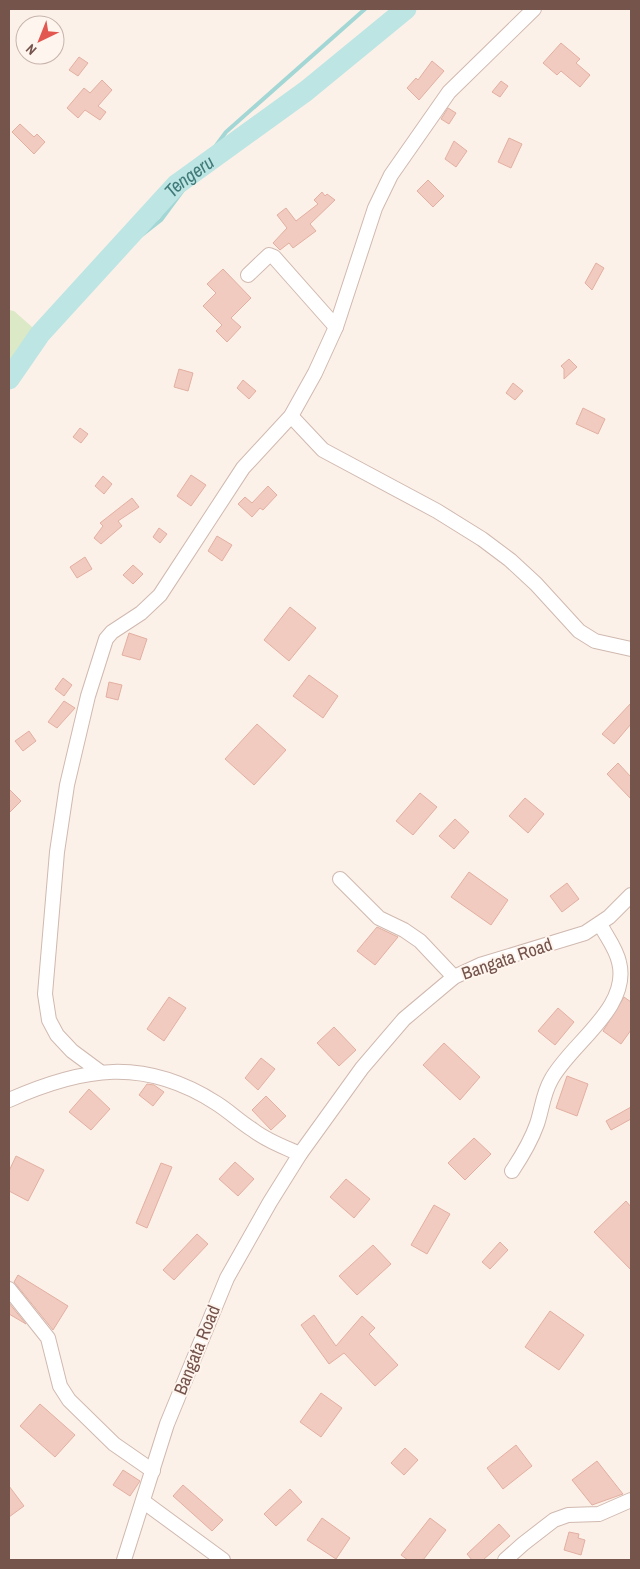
<svg xmlns="http://www.w3.org/2000/svg" width="640" height="1569" font-family="'Archivo Narrow',sans-serif">
	<style>
		.green { fill: #dbe9c6 }
		.lines { fill: none; stroke-linecap: round; stroke-linejoin: round }
		.stream { stroke: #a3d7d6; stroke-width: 4 }
		.river { stroke: #bce5e4; stroke-width: 21 }
		.building { fill: #f1cbc0; stroke: #e3afa1 }
		.minor-casing { stroke: #d0b9b0; stroke-width: 16 }
		.minor { stroke: #fff; stroke-width: 14 }
		.labels { text-anchor: middle; stroke-width: 4; stroke-linejoin: round; paint-order: stroke }
		.street-label { font-size: 18px; fill: #75544c; stroke: #fef5ee }
		.water-label { font-size: 19px; font-style: italic; fill: #407a79; stroke: #fef5ee }
	</style>
	<rect width="100%" height="100%" fill="#fcf1e8"/>
	<path class="green" d="M9,310L14,311L40,334L9,383Z"/>
	<g class="lines">
		<path class="stream" d="M9,383L64,296L161,220L226,132L365,9"/>
		<path class="river" id="s1" d="M9,379L40,334L176,185L306,91L406,9"/>
	</g>
	<g class="building">
		<path d="M561,43L580,59L576,63L590,75L580,87L561,71L557,75L543,63Z"/>
		<path d="M79,57L88,63L78,76L69,70Z"/>
		<path d="M432,61L444,71L419,100L407,88L416,78L418,80Z"/>
		<path d="M102,80L112,90L98,106L106,112L100,120L85,110L78,118L67,108L84,88L90,93Z"/>
		<path d="M501,81L508,86L500,97L492,92Z"/>
		<path d="M448,108L456,113L449,124L441,119Z"/>
		<path d="M20,124L34,137L37,134L45,142L34,154L12,132Z"/>
		<path d="M509,138L522,144L511,168L498,162Z"/>
		<path d="M454,141L467,151L456,167L445,159Z"/>
		<path d="M428,180L444,196L433,207L417,191Z"/>
		<path d="M322,192L325,196L327,194L335,200L310,224L316,231L293,248L289,243L280,250L273,243L287,228L277,215L286,208L296,221L318,204L314,200Z"/>
		<path d="M596,263L604,268L592,290L585,283Z"/>
		<path d="M223,269L251,298L231,318L241,327L227,342L216,331L222,325L203,306L216,293L207,284Z"/>
		<path d="M569,359L577,367L564,379V369L561,366Z"/>
		<path d="M179,369L193,373L188,391L174,387Z"/>
		<path d="M243,380L256,391L249,399L237,388Z"/>
		<path d="M513,383L523,391L515,400L506,393Z"/>
		<path d="M583,408L605,419L598,434L576,424Z"/>
		<path d="M80,428L88,434L81,443L73,437Z"/>
		<path d="M191,475L206,485L191,506L177,496Z"/>
		<path d="M103,476L112,484L104,494L95,486Z"/>
		<path d="M268,486L277,495L263,510L260,508L252,517L238,504L245,497L252,503Z"/>
		<path d="M132,498L139,507L118,521L122,526L101,544L94,538L103,526L100,523Z"/>
		<path d="M159,528L167,534L160,543L153,537Z"/>
		<path d="M217,536L232,545L222,561L208,551Z"/>
		<path d="M85,557L92,569L77,578L70,567Z"/>
		<path d="M133,565L143,574L133,584L123,575Z"/>
		<path d="M290,607L316,628L289,661L264,640Z"/>
		<path d="M129,633L147,639L140,660L122,655Z"/>
		<path d="M309,675L338,696L323,718L293,696Z"/>
		<path d="M63,678L72,685L64,696L55,689Z"/>
		<path d="M109,682L122,685L118,700L106,697Z"/>
		<path d="M64,701L75,708L57,728L48,722Z"/>
		<path d="M631,703V724L614,744L602,734Z"/>
		<path d="M257,724L286,750L254,785L225,759Z"/>
		<path d="M29,731L36,741L23,751L15,741Z"/>
		<path d="M618,763L631,777V799L607,774Z"/>
		<path d="M9,789L21,801L9,813Z"/>
		<path d="M420,793L437,807L413,835L396,821Z"/>
		<path d="M525,798L544,814L528,833L509,816Z"/>
		<path d="M455,819L469,832L454,849L439,836Z"/>
		<path d="M469,872L508,900L491,925L451,897Z"/>
		<path d="M567,883L579,899L562,912L550,896Z"/>
		<path d="M377,927L398,937L375,965L357,951Z"/>
		<path d="M169,997L186,1008L164,1041L147,1029Z"/>
		<path d="M624,997L631,1002V1030L621,1044L603,1031Z"/>
		<path d="M558,1008L574,1022L555,1045L538,1031Z"/>
		<path d="M334,1027L356,1050L339,1066L317,1043Z"/>
		<path d="M444,1043L480,1077L460,1100L423,1065Z"/>
		<path d="M261,1058L275,1069L258,1090L245,1078Z"/>
		<path d="M567,1076L588,1084L577,1116L556,1108Z"/>
		<path d="M147,1084L154,1085L164,1092L153,1106L139,1095Z"/>
		<path d="M89,1089L110,1109L91,1130L69,1112Z"/>
		<path d="M266,1096L286,1116L271,1130L252,1110Z"/>
		<path d="M631,1107V1119L611,1130L606,1121Z"/>
		<path d="M474,1138L491,1154L465,1180L448,1163Z"/>
		<path d="M16,1156L44,1170L28,1201L9,1191V1171Z"/>
		<path d="M235,1162L254,1179L238,1196L219,1179Z"/>
		<path d="M161,1163L172,1167L147,1228L136,1223Z"/>
		<path d="M346,1179L370,1199L354,1218L330,1197Z"/>
		<path d="M626,1201L631,1207V1270L594,1232Z"/>
		<path d="M434,1205L450,1214L427,1254L411,1245Z"/>
		<path d="M197,1234L208,1244L174,1280L163,1270Z"/>
		<path d="M500,1242L508,1250L490,1269L482,1262Z"/>
		<path d="M373,1245L391,1264L357,1295L339,1276Z"/>
		<path d="M18,1275L68,1306L53,1330L14,1282Z"/>
		<path d="M9,1303L26,1324L9,1314Z"/>
		<path d="M550,1311L584,1335L559,1370L525,1347Z"/>
		<path d="M314,1315L336,1346L362,1316L375,1328L369,1334L398,1365L375,1386L344,1353L329,1364L301,1325Z"/>
		<path d="M321,1393L342,1408L321,1437L300,1422Z"/>
		<path d="M40,1404L75,1435L55,1457L20,1426Z"/>
		<path d="M516,1445L532,1466L503,1489L487,1468Z"/>
		<path d="M405,1448L418,1460L404,1475L391,1463Z"/>
		<path d="M597,1461L623,1494L592,1505L572,1480Z"/>
		<path d="M123,1470L140,1481L130,1496L113,1485Z"/>
		<path d="M183,1485L223,1520L212,1531L173,1496Z"/>
		<path d="M9,1486L24,1506L9,1517Z"/>
		<path d="M290,1489L302,1502L276,1526L264,1514Z"/>
		<path d="M322,1518L350,1538L336,1559L307,1540Z"/>
		<path d="M430,1518L446,1530L423,1560H408L401,1555Z"/>
		<path d="M499,1524L510,1536L483,1560H472L467,1554Z"/>
		<path d="M569,1532L579,1534L578,1538L585,1540L581,1555L564,1550Z"/>
	</g>
	<g class="lines">
		<defs>
			<g id="minor">
				<path d="M248,275L269,255L274,257L336,327"/>
				<path d="M291,416L323,450L437,511L482,539L510,560L536,584L579,631L595,641L631,649"/>
				<path d="M340,879L379,918L404,930L420,941L454,977"/>
				<path d="M99,1071L72,1051L57,1035L49,1020L45,994L57,852L67,785L88,696L106,639L112,632L141,613L160,595L243,468L291,416L315,373L336,327L375,208L391,175L449,92L534,9"/>
				<path d="M9,1100C83,1067 144,1057 216,1103C229,1111 240,1122 253,1130C267,1141 284,1147 300,1154"/>
				<path d="M512,1171C522,1156 531,1141 537,1124C542,1109 543,1094 551,1080C570,1044 631,1008 619,962C616,948 606,936 600,924"/>
				<path d="M9,1289L48,1338L60,1386L69,1400L114,1444L153,1471"/>
				<path d="M144,1502L223,1560"/>
				<path d="M124,1560L167,1424L227,1278L270,1202L300,1154L362,1068L404,1019L454,977L480,965L585,933L609,917L631,895"/>
				<path d="M505,1560L523,1544L554,1520L568,1515L599,1514L631,1500"/>
			</g>
		</defs>
		<use href="#minor" class="minor-casing"/>
		<use href="#minor" class="minor"/>
	</g>
	<g class="labels">
		<g class="street-label">
			<text transform="translate(507 959) rotate(-19)" y="6">Bangata Road</text>
			<text transform="translate(197 1350) rotate(-68)" y="6">Bangata Road</text>
		</g>
		<g class="water-label">
			<text dy="7" stroke="none"><textPath href="#s1" startOffset="272">Tengeru</textPath></text>
		</g>
	</g>
	<rect width="640" height="1569" fill="none" stroke="#75544c" stroke-width="20"/>
	<g transform="translate(40 40) rotate(223)"><circle r="24" fill="#fef5ee" stroke="#c7b5ad"/>
	<path d="M0-4L9 19L0 12L-9 19Z" fill="#e25851"/>
	<text y="-8" font-size="14" font-weight="bold" text-anchor="middle" fill="#75544c">N</text>
	</g>
</svg>
